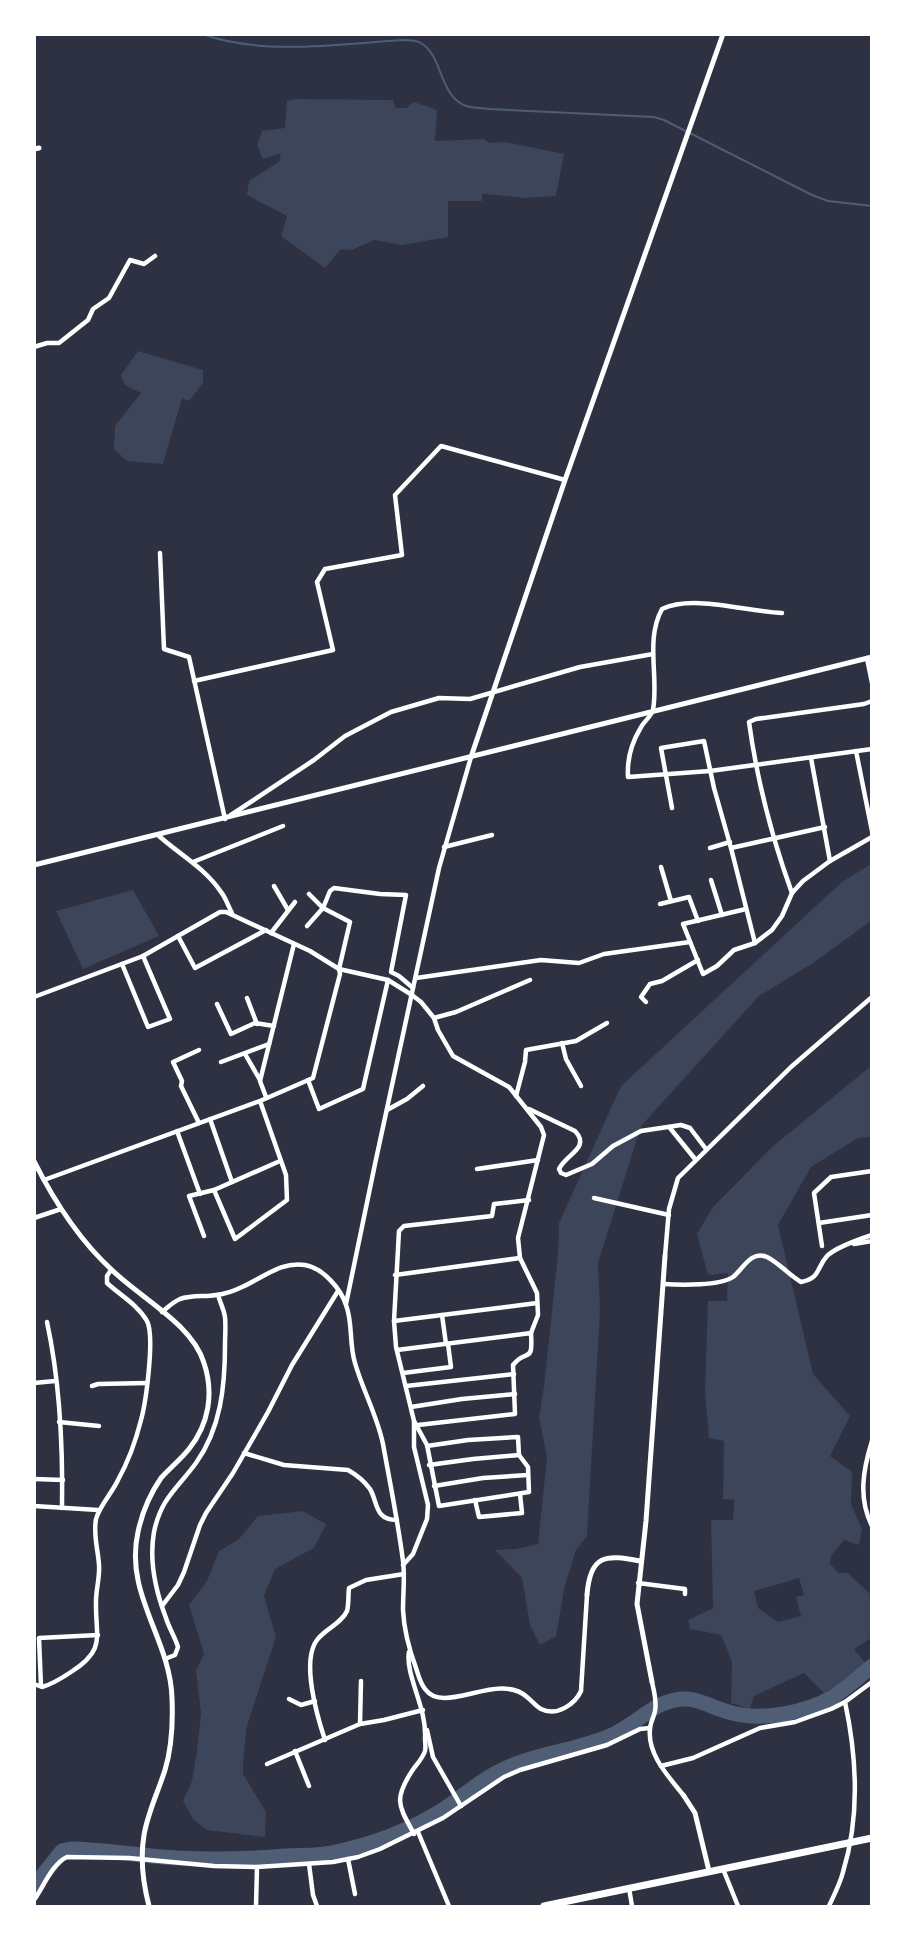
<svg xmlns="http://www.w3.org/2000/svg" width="906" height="1941" font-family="Helvetica,sans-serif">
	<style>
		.green { fill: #3c4559; fill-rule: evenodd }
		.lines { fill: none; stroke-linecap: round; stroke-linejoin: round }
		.stream { stroke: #4f5d75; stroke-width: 2 }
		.river { stroke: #4f5d75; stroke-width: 15 }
		.minor { stroke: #fff; stroke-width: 4.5 }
		.tertiary { stroke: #fff; stroke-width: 5 }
		.primary { stroke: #fff; stroke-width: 7 }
	</style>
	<rect width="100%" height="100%" fill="#2d3142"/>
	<g class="green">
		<path d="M295,99L393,100L396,108H406L414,102L437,110L435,141L484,139L489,143L505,142L564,154L556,196L524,198L487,194H482V201H448V237L402,245L374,240L352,250L341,249L325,268L281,236L287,216L247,195L249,181L279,162L281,153L263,159L257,145L262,131L285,128L287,101Z"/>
		<path d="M138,351L203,370V383L189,401L182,398L163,464L127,461L114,449L115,426L141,393L125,385L121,375Z"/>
		<path d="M871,864V921L813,963L759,996L641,1126L598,1263L600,1311L587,1536L576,1550L565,1585L556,1636L540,1645L530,1625L522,1578L495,1550L516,1549L538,1544L547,1457L539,1418L544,1386L558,1255L559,1223L621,1086L842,882Z"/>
		<path d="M133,890L159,936L83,969L56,911Z"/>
		<path d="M871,1066V1137L858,1138L811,1167L778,1225L813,1374L850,1416L830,1456L852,1472L851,1504L862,1529L859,1545L844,1540L831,1556L830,1564L839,1573H848L871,1595V1638L854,1649L865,1663L846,1681L824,1693L804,1673L754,1696L750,1709L731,1703L732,1662L721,1635L690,1629L688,1620L713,1608L711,1520H733L734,1500L723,1499L724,1441L709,1438L705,1391L708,1301H727L728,1273L708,1275L697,1234L713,1207L772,1147ZM799,1578L804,1595L796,1597L801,1616L778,1622L758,1608L754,1591Z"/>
		<path d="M303,1511L326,1524L314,1548L275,1569L264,1596L276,1637L246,1729L243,1767V1774L266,1812L265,1837L207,1830L193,1819L183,1801L192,1781L197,1751L201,1713L196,1671L204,1654L189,1605L207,1581L219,1551L239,1539L258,1516Z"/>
	</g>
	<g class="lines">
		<path class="stream" d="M202,34C264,56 338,44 402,40C408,40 416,40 421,43C443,56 439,96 466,106C473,108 483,108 490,109L654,117L664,120L812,195L828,201L872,206"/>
		<path class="river" d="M34,1886L62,1851L73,1849C107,1850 142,1856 177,1858C213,1860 249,1859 285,1856C300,1855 316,1856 331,1853C371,1845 409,1831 444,1809C463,1797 480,1780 500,1771C535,1753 576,1751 612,1735C630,1727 645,1712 662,1704C693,1691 704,1706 732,1713C762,1721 805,1713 833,1697C847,1688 859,1677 872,1666"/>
		<g class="minor">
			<path d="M34,347L47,343H59L88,320L93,309L109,298L130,260L144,264L155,256"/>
			<path d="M160,553L164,649L189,657L225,819"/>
			<path d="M782,613C748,612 693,594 662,609C645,640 659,677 653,710C651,717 643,722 640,729C631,744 627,760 628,777L710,771L872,749"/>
			<path d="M867,658L872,683"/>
			<path d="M194,681L333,650L317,582L325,569L402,555L395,495L441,446L565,480"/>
			<path d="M856,751L872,831"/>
			<path d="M811,758L830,861"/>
			<path d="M672,808L661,748L704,741L714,788L731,848L755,943"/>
			<path d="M231,815L314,760L345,736L391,712L439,698L470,699L580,667L653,654"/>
			<path d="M159,836C179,854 205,868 221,892C226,898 228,906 232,913"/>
			<path d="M444,847L492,835"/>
			<path d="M710,848L730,842"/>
			<path d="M731,848L825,827"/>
			<path d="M193,862L283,826"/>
			<path d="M661,867L671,901"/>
			<path d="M711,880L722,915"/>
			<path d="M274,886L288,910"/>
			<path d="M792,893C772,838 757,780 749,722L756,719L864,704L872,701"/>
			<path d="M660,904L689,897L698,921"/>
			<path d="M746,909L683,924L703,974L717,966L734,950L755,943L772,930L782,916L792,893L803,881L830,861L872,837"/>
			<path d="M307,926L323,908L330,891L334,888L380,894L406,895L391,972L399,976L413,988"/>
			<path d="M271,933L295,902"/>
			<path d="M178,936L195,968L266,930"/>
			<path d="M122,964L148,1027L170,1019L143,956"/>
			<path d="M416,978L541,960L579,963L604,954L690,942"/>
			<path d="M34,997L143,956L220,912H226L310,951L339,969L388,980L412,995L421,1002L434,1018L438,1030L453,1056L509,1087L541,1127L544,1135L518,1238L520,1258L537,1293L538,1315L531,1333"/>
			<path d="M247,998L257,1024"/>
			<path d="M646,1002L641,997L650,984L662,981L698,960"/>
			<path d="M217,1004L231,1034L255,1023L274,1026"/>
			<path d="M434,1018L456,1012L530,980"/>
			<path d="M562,1043L566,1059L581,1086"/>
			<path d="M245,1054L260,1080"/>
			<path d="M221,1062L269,1044"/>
			<path d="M308,1080L319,1109L363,1089L388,980"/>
			<path d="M516,1096L525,1062L526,1050L576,1041L607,1023"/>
			<path d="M266,1097L260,1081L294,944"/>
			<path d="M529,1109L575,1131C591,1148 566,1154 559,1169L561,1173L566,1175L592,1164L613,1146L641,1131L681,1125L690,1128L706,1149"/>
			<path d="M387,1110L407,1099L423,1086"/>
			<path d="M210,1119L232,1182"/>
			<path d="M199,1123L181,1086L182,1081L173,1062L199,1050"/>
			<path d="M670,1128L695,1159"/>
			<path d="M177,1131L200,1194"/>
			<path d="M477,1169L538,1160"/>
			<path d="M44,1180L260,1101L313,1078L340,974L339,969L350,922L323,908L309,894"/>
			<path d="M214,1190L280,1161"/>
			<path d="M594,1198L669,1215"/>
			<path d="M34,1218L61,1209"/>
			<path d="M819,1223L872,1215"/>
			<path d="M204,1236L189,1196L214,1190L235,1239L287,1200L286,1175L260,1101"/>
			<path d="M854,1244L872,1241"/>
			<path d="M822,1246L814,1193L831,1177L872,1171"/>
			<path d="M665,1256L669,1209L678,1178L791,1067L872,997"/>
			<path d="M395,1275L520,1258"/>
			<path d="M664,1284C680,1285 720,1286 733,1277C743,1269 751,1250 767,1257C779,1263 789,1275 801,1282C821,1278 816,1268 827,1256C836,1247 860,1239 872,1235"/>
			<path d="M346,1304L375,1164L439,868L471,757"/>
			<path d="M162,1312C168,1307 173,1302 180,1299C192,1295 205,1297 216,1295C225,1294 234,1291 242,1287C263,1278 281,1261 305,1265C323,1268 341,1289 346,1305C353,1323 349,1344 355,1363C363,1391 377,1415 383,1444C390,1483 398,1522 403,1561C405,1577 403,1594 403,1610C404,1631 409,1649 416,1668C418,1674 420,1683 425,1689C444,1716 498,1671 527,1697C532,1701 536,1706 541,1709C557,1717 575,1704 581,1691L587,1595"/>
			<path d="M442,1315L446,1344"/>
			<path d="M394,1321L537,1303"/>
			<path d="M47,1322C60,1382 63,1446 62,1508"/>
			<path d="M397,1350L531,1333C533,1366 527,1347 513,1365L515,1414L418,1425"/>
			<path d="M403,1373L451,1367L448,1344"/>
			<path d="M34,1383L55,1381"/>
			<path d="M92,1386L98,1384L147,1383"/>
			<path d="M406,1386L514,1374"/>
			<path d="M411,1407L462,1399L515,1394"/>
			<path d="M59,1422L99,1426"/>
			<path d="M872,1441C863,1470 858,1498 872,1526"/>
			<path d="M427,1446L468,1440L518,1437L519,1455L528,1467L529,1492L439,1506L427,1445L414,1421L396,1347L394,1321L399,1231L404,1226L492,1216L494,1204L529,1200"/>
			<path d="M244,1453L284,1465L348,1470C355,1474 365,1482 370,1489C378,1502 374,1520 397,1520"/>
			<path d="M429,1465L473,1459L519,1455"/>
			<path d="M34,1479L63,1480"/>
			<path d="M434,1486L483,1478L528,1475"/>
			<path d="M475,1500L479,1517L522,1513L520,1494"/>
			<path d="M34,1506L98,1510"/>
			<path d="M403,1565L413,1554L427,1519L428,1505L414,1447V1421"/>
			<path d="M638,1583L685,1589V1594"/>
			<path d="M162,1606L178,1585L184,1572L200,1525L206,1513L233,1473L268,1412L292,1365L338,1291"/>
			<path d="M409,1652C405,1675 427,1708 425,1738C425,1742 426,1747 425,1751C423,1758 416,1765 412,1771C393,1800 399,1806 414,1834"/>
			<path d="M165,1659L175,1655L178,1647C175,1637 169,1628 166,1618C156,1592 149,1560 154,1532C161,1498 177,1489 196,1463C221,1428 225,1386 225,1345C225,1336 226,1326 225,1317C224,1310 220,1302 218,1295"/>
			<path d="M652,1682C654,1691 657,1701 655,1711C654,1717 650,1723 650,1729C647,1755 670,1778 684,1796"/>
			<path d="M34,1684L42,1687C53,1684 62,1678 71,1672C107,1649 95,1637 96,1601C96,1589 100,1577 99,1565C98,1549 93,1535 96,1519C100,1505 112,1493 118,1480C128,1462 136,1440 141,1420C146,1402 155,1336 147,1321C138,1305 120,1295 107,1283V1276L111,1270"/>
			<path d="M41,1686L39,1638L98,1635"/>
			<path d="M289,1699L301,1705L315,1701"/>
			<path d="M360,1724L361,1681"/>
			<path d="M427,1730L433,1757L461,1806"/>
			<path d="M325,1740C317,1716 301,1661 317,1640C325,1629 341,1624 347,1611C349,1604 348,1595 349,1588L366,1580L404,1574"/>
			<path d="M295,1751L309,1786"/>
			<path d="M267,1764L360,1724L384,1720L423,1710"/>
			<path d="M661,1766L693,1758L760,1728L795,1722L831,1709L845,1702L872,1682"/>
			<path d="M418,1832L449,1906"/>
			<path d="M348,1859L355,1894"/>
			<path d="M309,1864L313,1895L317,1906"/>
			<path d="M723,1869L738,1906"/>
			<path d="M629,1888L632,1906"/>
			<path d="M34,1900C44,1886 52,1864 67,1857L129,1858L214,1866L257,1867"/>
			<path d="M256,1906L257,1867L333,1862L358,1857L380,1849L443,1818L504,1777L520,1770L607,1745L640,1729L650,1728"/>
			<path d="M829,1906C834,1895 840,1884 843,1872C860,1817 857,1758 845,1702"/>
		</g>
		<g class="tertiary">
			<path d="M34,149L39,148"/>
			<path d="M471,757L565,480L723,34"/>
			<path d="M34,865L872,657"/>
			<path d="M34,1161C54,1201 80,1241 113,1271C142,1299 192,1324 204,1363C214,1393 209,1424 189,1449C181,1459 170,1468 161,1478C150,1494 142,1513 138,1532C124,1594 170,1638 172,1698C173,1722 172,1747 165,1770C158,1792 148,1812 144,1835C140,1859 143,1883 149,1906"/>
			<path d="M587,1595C590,1555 605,1554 640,1561"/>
			<path d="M652,1682L637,1604L646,1521L665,1256"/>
			<path d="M684,1796L695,1813L709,1871"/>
		</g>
		<path class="primary" d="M544,1906L872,1838"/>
	</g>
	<rect width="906" height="1941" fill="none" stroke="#ffffff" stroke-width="72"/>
</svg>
